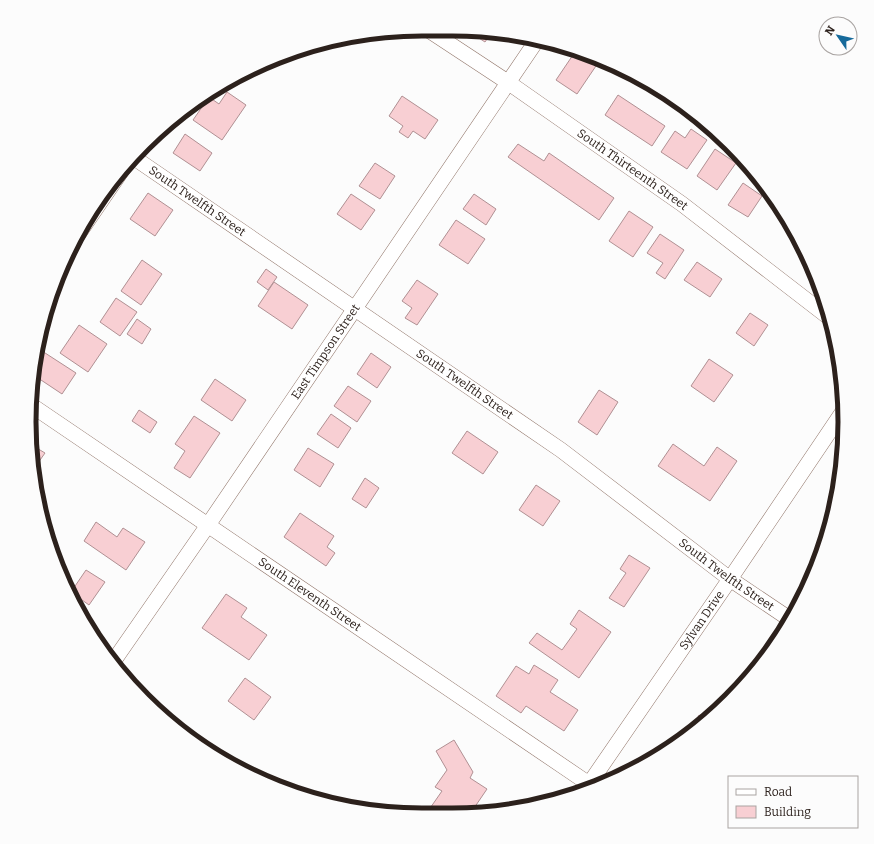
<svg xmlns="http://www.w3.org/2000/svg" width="874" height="844" font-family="Bitter,serif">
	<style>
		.building { fill: #f8cfd3; stroke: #b09093 }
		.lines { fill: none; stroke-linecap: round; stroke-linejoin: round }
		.minor-casing { stroke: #917569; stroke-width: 16 }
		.minor { stroke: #fff; stroke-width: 15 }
		.labels { text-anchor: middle; stroke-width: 3; stroke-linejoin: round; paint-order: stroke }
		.street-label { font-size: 12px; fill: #2c211c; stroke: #fcfcfc }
		.rim { fill: none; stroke: #2c211c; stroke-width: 5 }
	</style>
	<rect width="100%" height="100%" fill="#fcfcfc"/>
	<g class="building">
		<path d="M468,31L492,32L485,42Z"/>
		<path d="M577,49L600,60L577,94L556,80Z"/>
		<path d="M265,62L257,75L250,71Z"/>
		<path d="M227,92L246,105L222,140L193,120L209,97L219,104Z"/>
		<path d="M618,95L665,126L652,146L605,115Z"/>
		<path d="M402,96L438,120L425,139L413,131L408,138L399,132L403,126L389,116Z"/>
		<path d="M691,129L707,140L687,169L661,152L675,131L685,138Z"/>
		<path d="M185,134L212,153L200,171L173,153Z"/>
		<path d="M518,144L544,161L549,153L614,198L599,220L508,157Z"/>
		<path d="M715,149L736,163L717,190L697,176Z"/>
		<path d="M375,163L395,176L380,199L359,186Z"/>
		<path d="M743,183L762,196L748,217L728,205Z"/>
		<path d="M148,193L173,210L155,236L130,219Z"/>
		<path d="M351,194L375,210L361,230L337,214Z"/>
		<path d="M474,194L496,209L486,225L463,209Z"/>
		<path d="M629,211L653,227L633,257L609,241Z"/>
		<path d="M456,220L485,239L468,264L439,245Z"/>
		<path d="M660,234L684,250L665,279L656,273L663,263L647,253Z"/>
		<path d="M142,260L162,274L141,305L121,291Z"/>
		<path d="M697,262L722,279L710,297L684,280Z"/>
		<path d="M266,269L277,277L268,290L257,282Z"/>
		<path d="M417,280L438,294L417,325L405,318L412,308L402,301Z"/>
		<path d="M274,282L308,305L292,329L258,306Z"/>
		<path d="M116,298L137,312L120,336L100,322Z"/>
		<path d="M750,313L768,325L754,346L736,333Z"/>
		<path d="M137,319L151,329L142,344L127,334Z"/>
		<path d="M79,325L107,344L88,372L60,353Z"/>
		<path d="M42,351L76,373L62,394L32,374L34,363Z"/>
		<path d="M371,353L391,367L377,388L357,374Z"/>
		<path d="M709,359L733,375L714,402L691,386Z"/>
		<path d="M215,379L246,400L232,421L201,400Z"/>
		<path d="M348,386L371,401L357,422L334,406Z"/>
		<path d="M599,390L618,402L597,435L578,422Z"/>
		<path d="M139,410L157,422L150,433L132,421Z"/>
		<path d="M331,414L351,428L338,448L317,434Z"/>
		<path d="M194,416L220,433L190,478L174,468L185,451L175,444Z"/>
		<path d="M467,431L498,452L483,474L452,453Z"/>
		<path d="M30,444L45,453L33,470L30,448Z"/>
		<path d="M673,444L704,466L717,447L737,461L710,501L658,466Z"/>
		<path d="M308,448L334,464L320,487L294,470Z"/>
		<path d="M365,478L379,488L366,508L352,499Z"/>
		<path d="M536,485L560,501L543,526L519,510Z"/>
		<path d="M300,513L334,536L327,547L335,553L326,566L284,537Z"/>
		<path d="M96,522L117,537L123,528L145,542L126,570L84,541Z"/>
		<path d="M629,555L650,568L624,607L609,598L626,573L620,569Z"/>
		<path d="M86,570L105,582L89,605L71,592Z"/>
		<path d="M226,594L247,608L241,617L267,635L249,660L202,628Z"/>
		<path d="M579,610L611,632L579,678L529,643L537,633L562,650L577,629L570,624Z"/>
		<path d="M534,665L558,680L550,692L578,710L564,731L526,706L521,713L496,696L516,666L529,674Z"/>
		<path d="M245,678L271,697L254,720L228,701Z"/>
		<path d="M721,706L702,724L698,716Z"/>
		<path d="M454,740L473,772L470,778L487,789L470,814H426L442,791L435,787L447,770L436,751Z"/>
	</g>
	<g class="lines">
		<defs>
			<g id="minor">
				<path id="s1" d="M427,29L509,83L682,204L831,319"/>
				<path id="s2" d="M133,157L561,450L730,579L791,620"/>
				<path d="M77,236L127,163"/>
				<path id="s3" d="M31,405L589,784"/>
				<path id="s4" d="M113,662L208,525L537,40"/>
				<path id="s5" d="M585,790L730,579L844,410"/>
			</g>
		</defs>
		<use href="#minor" class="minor-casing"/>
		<use href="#minor" class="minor"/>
	</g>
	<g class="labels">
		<g class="street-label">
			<text dy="4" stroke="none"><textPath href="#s1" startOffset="249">South Thirteenth Street</textPath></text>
			<text dy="4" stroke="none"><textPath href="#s2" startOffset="78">South Twelfth Street</textPath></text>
			<text dy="4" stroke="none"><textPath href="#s4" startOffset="376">East Timpson Street</textPath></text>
			<text dy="4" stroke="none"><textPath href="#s2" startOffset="402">South Twelfth Street</textPath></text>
			<text dy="4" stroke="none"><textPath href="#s2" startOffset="726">South Twelfth Street</textPath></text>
			<text dy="4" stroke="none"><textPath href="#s3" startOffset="337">South Eleventh Street</textPath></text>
			<text dy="4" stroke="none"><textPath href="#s5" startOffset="206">Sylvan Drive</textPath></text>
		</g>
	</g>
	<path d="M0 0H874V844H0ZM422 36H452A386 386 0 0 1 838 422V422A386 386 0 0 1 452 808H422A386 386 0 0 1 36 422V422A386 386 0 0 1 422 36Z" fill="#fcfcfc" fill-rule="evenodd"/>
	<path class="rim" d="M422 36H452A386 386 0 0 1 838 422V422A386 386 0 0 1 452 808H422A386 386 0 0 1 36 422V422A386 386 0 0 1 422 36Z"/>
	<rect x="728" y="776" width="130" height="52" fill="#fcfcfc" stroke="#a9a4a2"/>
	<rect x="736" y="789" width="20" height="6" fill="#ffffff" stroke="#a9a4a2"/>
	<text x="764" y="796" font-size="12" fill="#2c211c">Road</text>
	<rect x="736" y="806" width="20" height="12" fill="#f8cfd3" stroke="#a9a4a2"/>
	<text x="764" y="816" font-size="12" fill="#2c211c">Building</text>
	<g transform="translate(838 36) rotate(304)"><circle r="19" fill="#fcfcfc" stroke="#a9a4a2"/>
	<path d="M0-3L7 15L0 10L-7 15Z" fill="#166a9b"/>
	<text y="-6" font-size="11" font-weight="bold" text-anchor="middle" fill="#2c211c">N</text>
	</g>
</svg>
